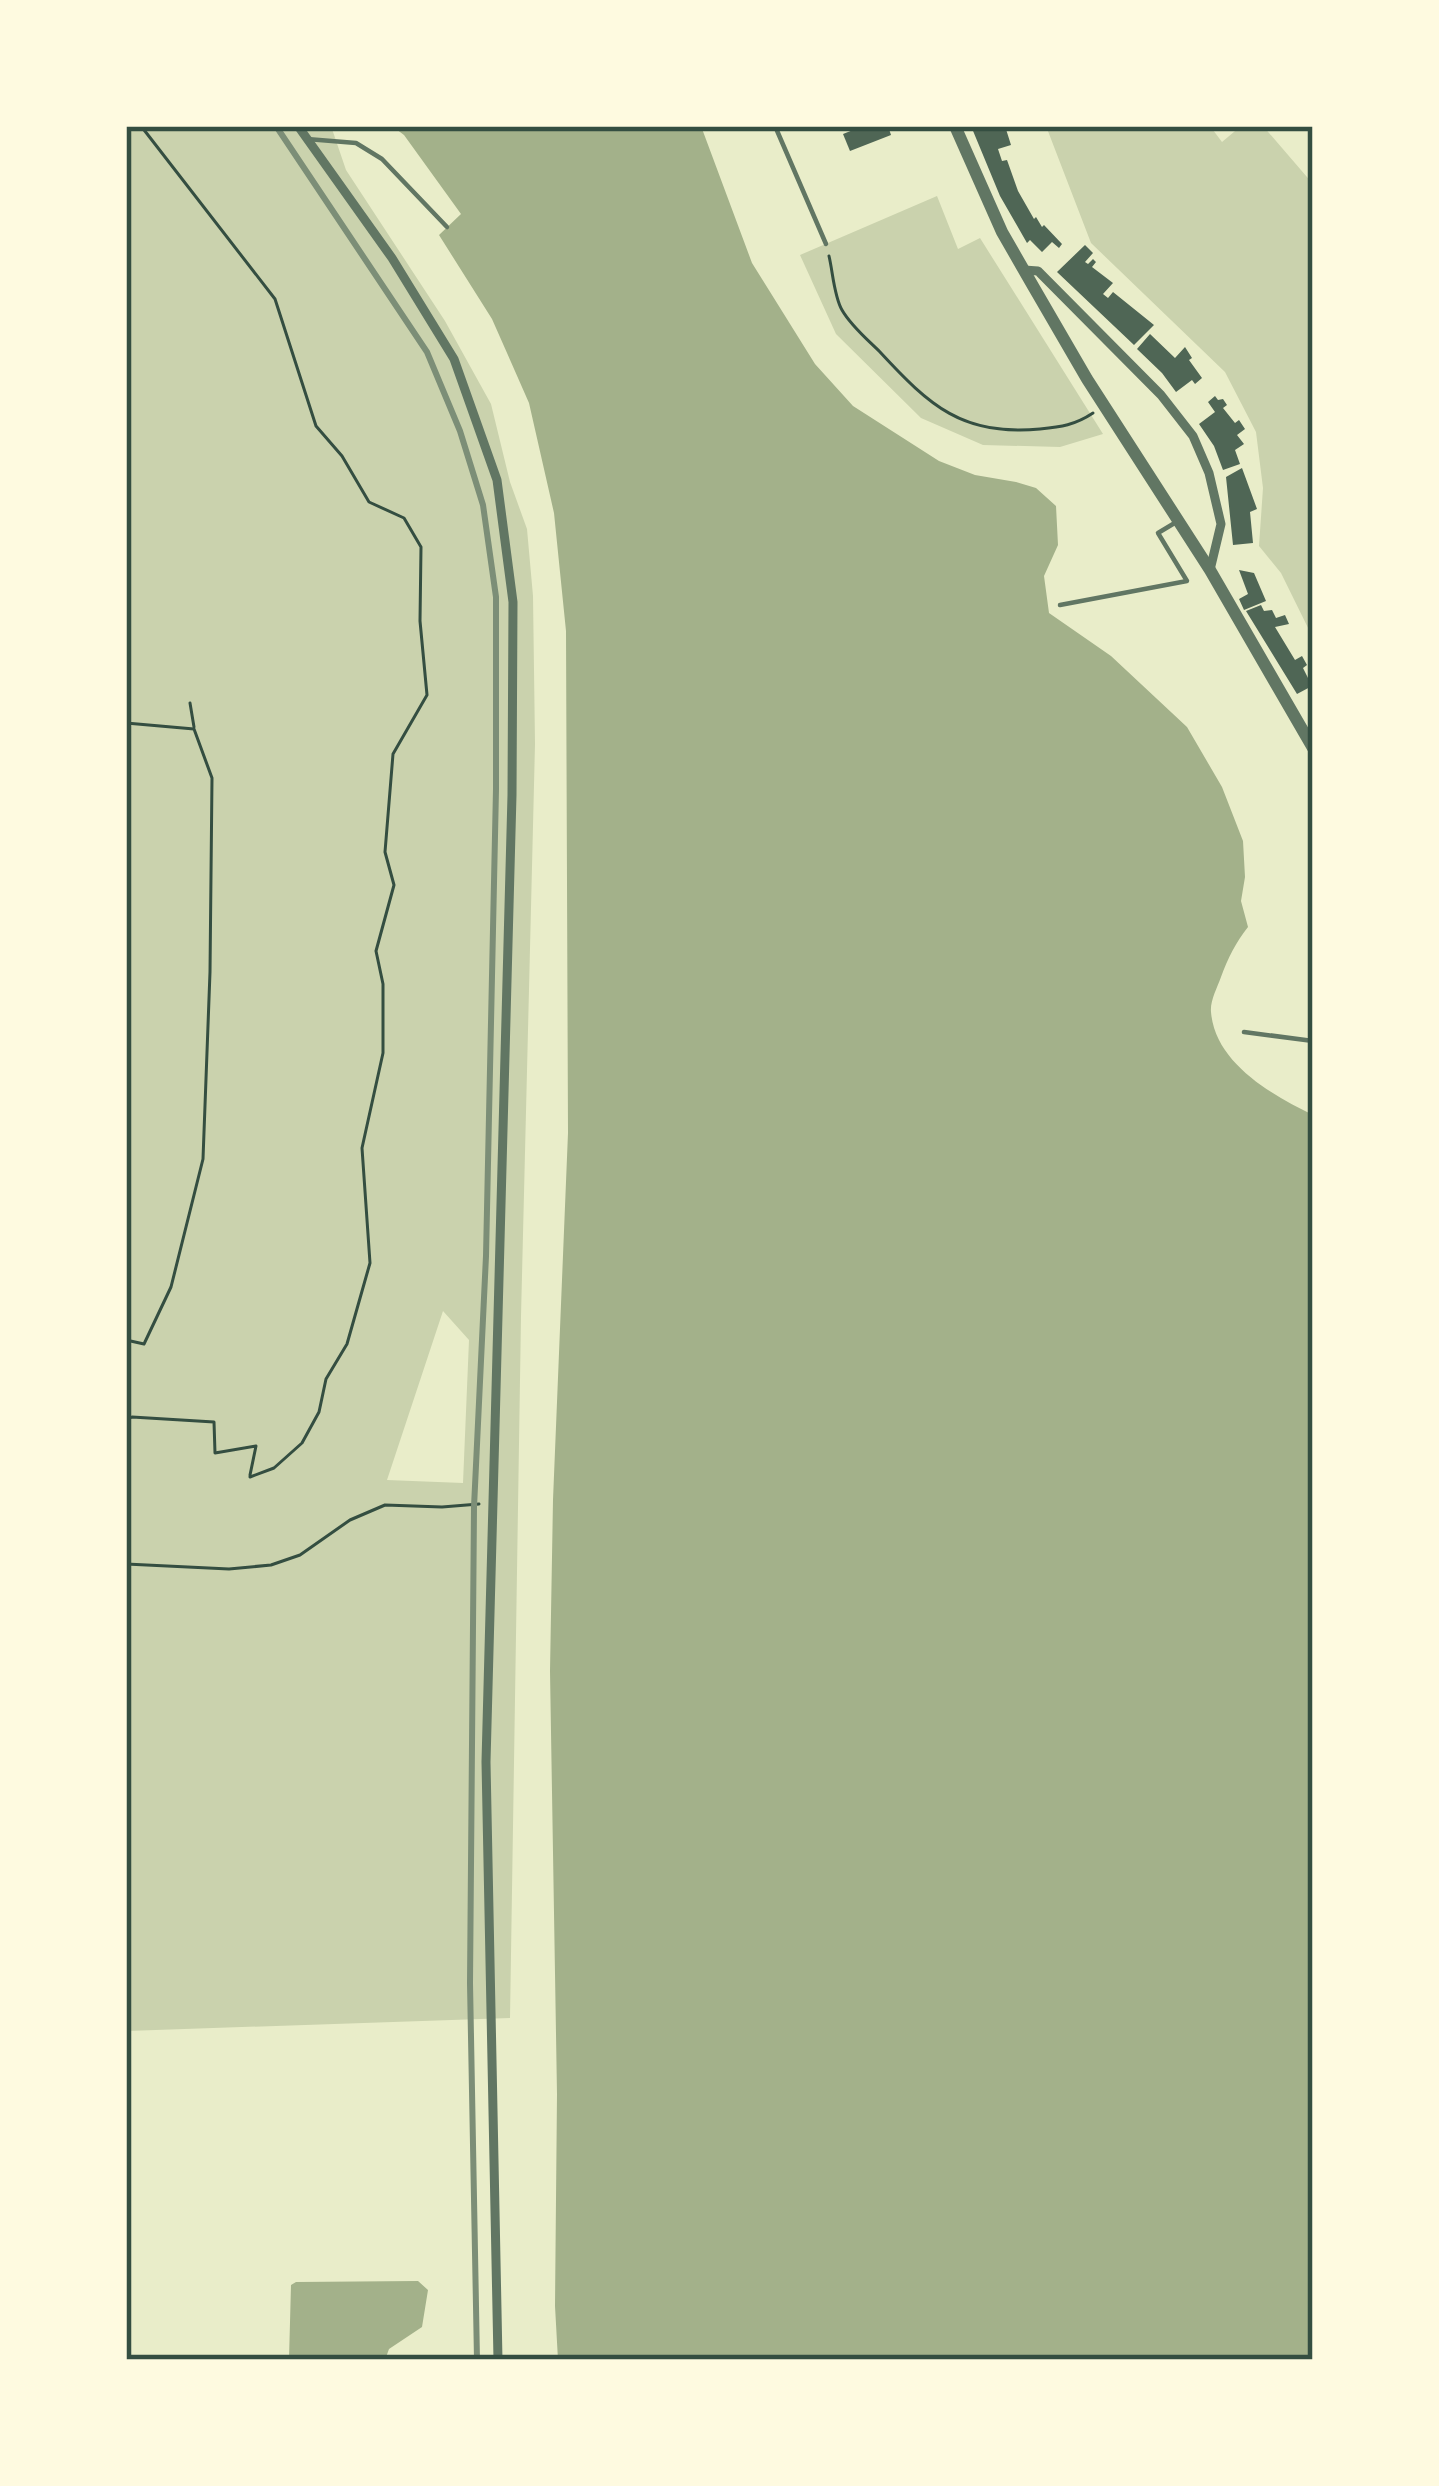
<svg xmlns="http://www.w3.org/2000/svg" width="1439" height="2486" font-family="'Source Sans 3',sans-serif">
	<style>
		.green { fill: #cad2ad; fill-rule: evenodd }
		.water { fill: #a3b18a }
		.building { fill: #4f6655 }
		.lines { fill: none; stroke-linecap: round; stroke-linejoin: round }
		.path { stroke: #344e41; stroke-width: 3 }
		.service { stroke: #617663; stroke-width: 4.5 }
		.minor { stroke: #617663; stroke-width: 9 }
		.tertiary { stroke: #617663; stroke-width: 12 }
		.rail { stroke: #7c8e77; stroke-width: 6 }
		.neatline { fill: none; stroke: #344e41; stroke-width: 4.5 }
	</style>
	<rect width="100%" height="100%" fill="#e9edc9"/>
	<g class="green">
		<path d="M126,126H331L346,170L445,321L491,404L510,482L527,529L533,596L535,744L521,1316L510,2018L127,2031L126,2029ZM443,1311L469,1340L463,1483L387,1480Z"/>
		<path d="M1046,126H1210L1222,142L1241,126H1263L1313,184V638L1281,573L1259,546L1263,488L1256,432L1225,372L1091,243Z"/>
		<path d="M937,196L958,249L980,238L1103,434L1060,447L983,445L921,418L836,334L800,255Z"/>
	</g>
	<g class="water">
		<path d="M392,126H701L752,263L815,364L853,406L939,461L975,475L1016,482L1036,488L1056,506L1058,545L1044,576L1049,613L1111,656L1187,727L1222,787L1243,841L1245,877L1241,901L1248,927C1236,942 1228,958 1221,977C1217,988 1210,1001 1211,1012C1215,1063 1272,1095 1313,1115V2360H558L555,2306L557,2094L550,1671L553,1500L568,1133L566,631L554,513L529,403L492,319L439,235L461,214L404,135Z"/>
		<path d="M418,2281L428,2290L422,2327L389,2349L385,2360H289L291,2285L296,2282Z"/>
	</g>
	<g class="building">
		<path d="M863,126H888L891,135L850,151L843,134Z"/>
		<path d="M971,126H1005L1011,145L998,149L1002,161L1007,160L1018,191L1034,219L1036,217L1042,227L1044,225L1062,244L1059,248L1052,242L1042,252L1030,240L1027,243L1000,196Z"/>
		<path d="M1085,245L1093,253L1085,262L1088,264L1093,259L1096,262L1092,267L1113,283L1103,294L1108,298L1113,292L1154,325L1134,345L1057,272Z"/>
		<path d="M1150,334L1175,358L1185,347L1192,358L1189,360L1202,378L1195,384L1192,380L1176,392L1162,373L1137,349Z"/>
		<path d="M1215,396L1218,400L1223,399L1227,405L1223,408L1235,423L1239,420L1245,429L1237,435L1244,444L1235,450L1240,464L1223,470L1214,446L1199,424L1215,412L1208,402Z"/>
		<path d="M1242,468L1257,509L1250,512L1253,543L1233,545L1226,477Z"/>
		<path d="M1239,570L1254,573L1266,601L1244,610L1239,599L1248,594Z"/>
		<path d="M1261,605L1264,611L1272,610L1276,618L1285,615L1289,624L1275,627L1295,660L1302,656L1307,665L1303,668L1312,686L1297,694L1246,611Z"/>
	</g>
	<g class="lines">
		<g class="path">
			<path d="M141,126L275,299L316,426L342,456L369,502L404,518L421,547L420,621L427,695L393,754L385,852L394,885L376,951L383,984V1053L362,1148L370,1263L347,1344L326,1379L319,1412L302,1443L274,1468L250,1477"/>
			<path d="M829,256C833,273 834,296 842,310C851,326 868,340 880,352C930,406 962,436 1040,429C1061,427 1075,425 1093,413"/>
			<path d="M190,703L194,727"/>
			<path d="M126,723L194,729L212,778L210,972L203,1159L171,1287L144,1344L126,1340"/>
			<path d="M126,1420L132,1417L214,1422L215,1453L256,1446L250,1475"/>
			<path d="M126,1564L229,1569L271,1565L300,1555L350,1520L385,1505L442,1507L479,1504"/>
		</g>
		<g class="service">
			<path d="M775,126L826,244"/>
			<path d="M307,139L356,143L382,159L447,227"/>
			<path d="M1060,605L1187,581L1158,533L1178,521"/>
			<path d="M1244,1032L1313,1041"/>
		</g>
		<g class="minor">
			<path d="M298,126L392,258L454,359L497,480L513,602L512,795L486,1762L498,2360"/>
			<path d="M1024,270L1038,271L1161,395L1193,436L1209,473L1221,524L1210,570"/>
		</g>
		<path class="tertiary" d="M955,126L1002,232L1033,286L1087,379L1210,570L1313,748"/>
		<path class="rail" d="M276,126L427,352L460,431L483,505L496,597V789L486,1256L474,1507L470,1983L477,2360"/>
	</g>
	<rect width="1439" height="2486" fill="none" stroke="#fefae0" stroke-width="258"/>
	<rect x="129" y="129" width="1181" height="2228" class="neatline"/>
</svg>
